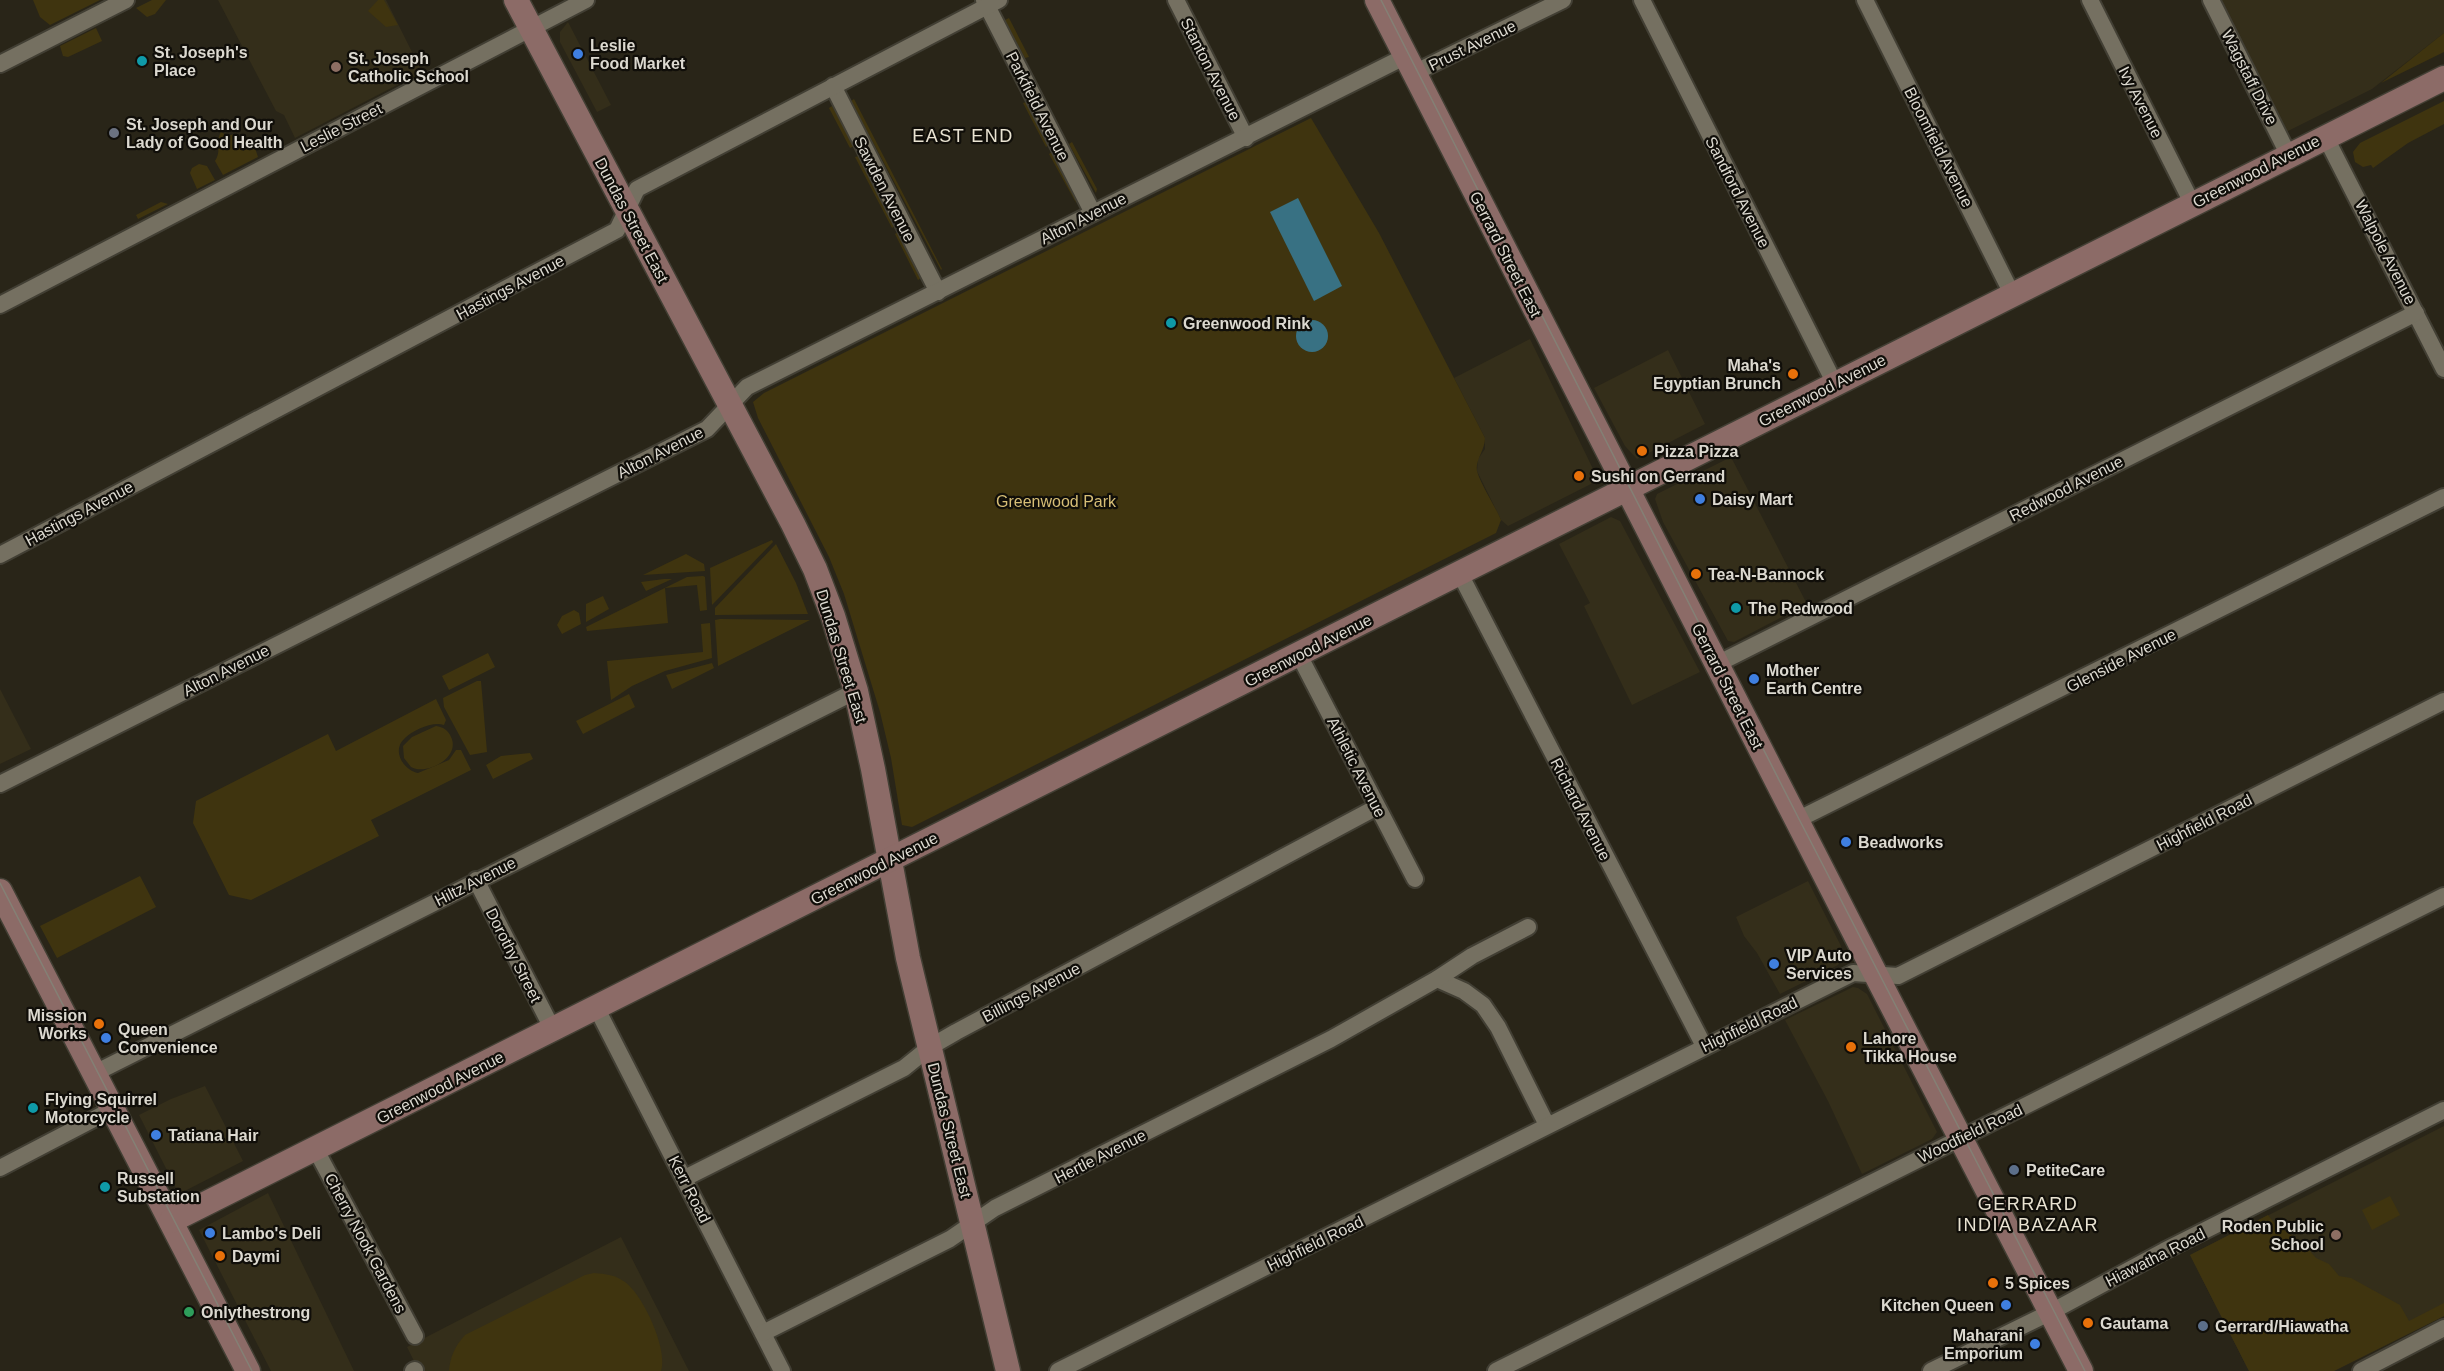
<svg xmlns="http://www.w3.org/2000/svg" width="2444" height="1371" font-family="Arial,sans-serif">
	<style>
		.built { fill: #342e1a }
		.green { fill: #3f340f }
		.water { fill: #387183 }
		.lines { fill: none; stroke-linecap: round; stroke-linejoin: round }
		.street-casing { stroke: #423f34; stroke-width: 20 }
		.secondary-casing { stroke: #423f34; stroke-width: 27 }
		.street { stroke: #757061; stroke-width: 16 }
		.secondary { stroke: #8c6b67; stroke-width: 24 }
		.tram { stroke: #848075; stroke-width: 1.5 }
		.shop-dot { fill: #3f7fe0; stroke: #100e09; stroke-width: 2 }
		.culture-dot { fill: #0f9aa8; stroke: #100e09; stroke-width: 2 }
		.education-dot { fill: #8d6e63; stroke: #100e09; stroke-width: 2 }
		.worship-dot { fill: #6b7280; stroke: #100e09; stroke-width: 2 }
		.food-dot { fill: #e8710a; stroke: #100e09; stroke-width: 2 }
		.service-dot { fill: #5c6f8a; stroke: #100e09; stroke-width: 2 }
		.leisure-dot { fill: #2e9e5b; stroke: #100e09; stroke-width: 2 }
		.labels { text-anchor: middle; stroke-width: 4.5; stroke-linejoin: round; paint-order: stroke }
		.poi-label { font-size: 16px; font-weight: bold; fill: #dcd9d0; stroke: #100e09; text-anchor: start }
		.street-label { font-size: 16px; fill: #dcd9d0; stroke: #100e09 }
		.park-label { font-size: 16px; fill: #d7be76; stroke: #100e09 }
		.neighbourhood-label { font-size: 18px; letter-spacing: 1.5px; fill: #e9e3d2; stroke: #100e09 }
	</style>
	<rect width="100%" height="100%" fill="#292518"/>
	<g class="built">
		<path d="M218,0H386L422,72L295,138L284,115L276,111Z"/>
		<path d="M2218,0H2444V33L2372,89L2286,132Z"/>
		<path d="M568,22L611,105L597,112L560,42V32Z"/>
		<path d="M1530,339L1595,473L1594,478L1591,484L1508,526L1501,520L1477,471L1478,459L1485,449V438L1454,378Z"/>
		<path d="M1668,350L1705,424L1637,459L1625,446L1594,388Z"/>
		<path d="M1731,457L1807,604L1734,642L1728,641L1663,522L1655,499L1657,494Z"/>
		<path d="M1611,517L1620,521L1700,672L1632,705L1584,606L1590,603L1559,544Z"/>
		<path d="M0,689L31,749L0,764Z"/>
		<path d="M1808,881L1841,946L1843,958L1838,965L1780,994L1757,953L1744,936L1736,917Z"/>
		<path d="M1853,987L1858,988L1867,994L1937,1132L1932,1139L1862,1174L1828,1101L1785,1020Z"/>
		<path d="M205,1086L243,1161L179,1194L139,1115L171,1099Z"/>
		<path d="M2444,1126V1316L2334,1371H2249L2190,1255Z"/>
		<path d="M268,1193L354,1371H271L199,1230Z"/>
		<path d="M621,1237L689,1371H419L407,1347Z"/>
	</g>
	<g class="green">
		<path d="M33,0H100L50,25L40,17Z"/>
		<path d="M152,0H166L155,14L147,17L136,8Z"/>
		<path d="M378,0H384L398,25L386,27L368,11Z"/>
		<path d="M1009,18L1029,57L1025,58L1005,20Z"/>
		<path d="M96,28L102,41L68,57L63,56L60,46Z"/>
		<path d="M2444,33V52L2381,83Z"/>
		<path d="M854,99L942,269L941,270L851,101Z"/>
		<path d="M2444,101V124L2408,143L2373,168L2371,165L2363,167L2355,162L2353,152L2360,143Z"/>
		<path d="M1026,102L1049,145L1046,147L1023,103Z"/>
		<path d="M832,106L854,146L850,148L829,108Z"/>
		<path d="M1311,118L1379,233L1485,438C1485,450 1475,460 1477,471C1480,483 1496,508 1501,520L1496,533L912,827L902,825L891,758L880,712L844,594L829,557L758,418L753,402L764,393Z"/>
		<path d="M221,132L228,136L234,134L243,151L254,145L258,157L223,175L215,161C222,151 215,142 221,132Z"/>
		<path d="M1072,142L1097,189L1096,193L1069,144Z"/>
		<path d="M1052,152L1075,197L1076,203L1049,154Z"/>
		<path d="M859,156L895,226L892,228L855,157Z"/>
		<path d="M199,164L207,166L215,180L197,189L190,173L192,168Z"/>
		<path d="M161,202L168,204L138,219L136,215Z"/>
		<path d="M898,232L919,272L921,278L918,280L895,234Z"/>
		<path d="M772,540L773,542L712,605L710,568Z"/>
		<path d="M776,544L796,583L808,614L715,615V608Z"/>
		<path d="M686,554L704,564L705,571L643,575Z"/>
		<path d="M703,576L705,577L707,610L700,611L697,585L665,588L668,623L587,631L586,627L687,577Z"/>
		<path d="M664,579H672L646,591L641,582Z"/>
		<path d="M603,596L609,609L586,622V604Z"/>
		<path d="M574,610L579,613L581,624L562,634L557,625L562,616Z"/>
		<path d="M720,619L810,620L718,666L715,620Z"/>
		<path d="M710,623L712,658L665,671L632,686L611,700L607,661L703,652L701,624Z"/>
		<path d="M488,653L495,667L449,690L442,676Z"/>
		<path d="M712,663L714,668L672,689L666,675Z"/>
		<path d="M477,681H481L487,752L470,755L444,707L443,698Z"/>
		<path d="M629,694L635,707L583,734L576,721Z"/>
		<path d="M436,699L446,720L444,725C433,721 413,730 405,738C391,750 403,770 418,773L449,760L456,750H461L471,770L371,820L379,836L251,900L229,895L193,823L196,801L328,734L336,751Z"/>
		<path d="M436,726C443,727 448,730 451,737C461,757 427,776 411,767L404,758L403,746L412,737Z"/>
		<path d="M530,753L533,759L493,779L486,765L501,756Z"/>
		<path d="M140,876L156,907L57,958L40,926Z"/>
		<path d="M2390,1196L2400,1215L2372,1230L2362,1210Z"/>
		<path d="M2268,1215L2276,1225L2302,1242L2316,1258L2329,1264L2339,1276L2351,1278L2400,1305L2409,1321L2444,1303V1316L2334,1371H2249L2190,1255Z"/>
		<path d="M594,1273C606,1274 615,1275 625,1282C643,1295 668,1349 661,1371H449C450,1357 455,1346 465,1335L585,1275Z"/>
	</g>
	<g class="water">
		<path d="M1298,198L1342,286L1314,301L1270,212Z"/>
		<circle cx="1312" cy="336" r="16"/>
	</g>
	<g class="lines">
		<defs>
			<g id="street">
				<path d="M984,0L1093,213"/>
				<path d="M1176,0L1246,138"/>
				<path d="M1642,0L1835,384"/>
				<path d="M1865,0L2012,294"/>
				<path d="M2090,0L2192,203"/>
				<path d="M2211,0L2288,154"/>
				<path d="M0,64L126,0"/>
				<path d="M1414,73L1563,0"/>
				<path d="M833,86L938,292"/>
				<path d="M2325,136L2444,369"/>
				<path d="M0,305L586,0"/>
				<path d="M0,555L617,230L637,189L999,0"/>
				<path d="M1459,572L1704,1046"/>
				<path d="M1299,655L1415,879"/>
				<path d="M1717,664L2416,313"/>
				<path d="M0,784L707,429L747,387L1406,56"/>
				<path d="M1797,820L2444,497"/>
				<path d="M476,880L553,1030"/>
				<path d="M1437,979L1464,991L1483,1005L1498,1027L1547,1125"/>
				<path d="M596,1007L782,1371"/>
				<path d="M95,1073L856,691"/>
				<path d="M316,1150L415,1336"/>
				<path d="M0,1168L113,1109"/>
				<path d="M685,1178L904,1068L930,1047L956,1032L1377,807"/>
				<path d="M763,1333L950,1239L995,1208L1331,1039L1437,979L1472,956L1528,927"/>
				<path d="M413,1371L415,1370"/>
				<path d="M1058,1371L1853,973L1898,976L2444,701"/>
				<path d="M1496,1371L2444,896"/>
				<path d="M1931,1371L2051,1312L2164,1251L2444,1110"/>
				<path d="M2361,1371L2444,1328"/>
			</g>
			<g id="secondary">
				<path d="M516,0L793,524L815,569L833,616L856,691L873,769L908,958L1008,1371"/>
				<path d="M1377,0L1875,973L2081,1371"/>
				<path d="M0,891L248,1371"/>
				<path d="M171,1221L2444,78"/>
			</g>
		</defs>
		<use href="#street" class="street-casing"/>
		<use href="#secondary" class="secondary-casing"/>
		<use href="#street" class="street"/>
		<use href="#secondary" class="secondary"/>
		<g class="tram">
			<path d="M1381,0L1799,819L2085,1371"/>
			<path d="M0,883L252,1371"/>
		</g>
	</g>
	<g class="shop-dot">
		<circle cx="578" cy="54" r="6"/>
		<circle cx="1700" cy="499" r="6"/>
		<circle cx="1754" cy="679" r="6"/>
		<circle cx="1846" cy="842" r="6"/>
		<circle cx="1774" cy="964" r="6"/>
		<circle cx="106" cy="1038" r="6"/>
		<circle cx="156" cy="1135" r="6"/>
		<circle cx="210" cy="1233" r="6"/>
		<circle cx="2006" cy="1305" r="6"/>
		<circle cx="2035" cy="1344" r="6"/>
	</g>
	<g class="culture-dot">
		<circle cx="142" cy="61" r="6"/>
		<circle cx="1171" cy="323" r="6"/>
		<circle cx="1736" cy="608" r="6"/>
		<circle cx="33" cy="1108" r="6"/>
		<circle cx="105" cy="1187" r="6"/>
	</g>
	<g class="education-dot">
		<circle cx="336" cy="67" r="6"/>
		<circle cx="2336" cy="1235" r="6"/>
	</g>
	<circle class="worship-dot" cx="114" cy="133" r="6"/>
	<g class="food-dot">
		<circle cx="1793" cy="374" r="6"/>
		<circle cx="1642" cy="451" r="6"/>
		<circle cx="1579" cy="476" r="6"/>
		<circle cx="1696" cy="574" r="6"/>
		<circle cx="99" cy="1024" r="6"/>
		<circle cx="1851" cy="1047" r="6"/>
		<circle cx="220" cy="1256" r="6"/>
		<circle cx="1993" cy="1283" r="6"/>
		<circle cx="2088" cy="1323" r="6"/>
	</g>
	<g class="service-dot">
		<circle cx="2014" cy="1170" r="6"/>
		<circle cx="2203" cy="1326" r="6"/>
	</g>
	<circle class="leisure-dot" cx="189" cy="1312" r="6"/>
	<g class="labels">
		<g class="poi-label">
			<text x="590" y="51">Leslie<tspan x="590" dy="18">Food Market</tspan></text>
			<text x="154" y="58">St. Joseph's<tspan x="154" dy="18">Place</tspan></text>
			<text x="348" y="64">St. Joseph<tspan x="348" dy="18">Catholic School</tspan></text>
			<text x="126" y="130">St. Joseph and Our<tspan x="126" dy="18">Lady of Good Health</tspan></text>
			<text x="1183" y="329">Greenwood Rink</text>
			<text x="1781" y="371" text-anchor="end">Maha's<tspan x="1781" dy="18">Egyptian Brunch</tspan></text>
			<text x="1654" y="457">Pizza Pizza</text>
			<text x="1591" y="482">Sushi on Gerrand</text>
			<text x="1712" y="505">Daisy Mart</text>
			<text x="1708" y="580">Tea-N-Bannock</text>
			<text x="1748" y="614">The Redwood</text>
			<text x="1766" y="676">Mother<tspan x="1766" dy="18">Earth Centre</tspan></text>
			<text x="1858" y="848">Beadworks</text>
			<text x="1786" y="961">VIP Auto<tspan x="1786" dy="18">Services</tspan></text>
			<text x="87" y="1021" text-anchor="end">Mission<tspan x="87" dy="18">Works</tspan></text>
			<text x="118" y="1035">Queen<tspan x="118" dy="18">Convenience</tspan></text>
			<text x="1863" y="1044">Lahore<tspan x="1863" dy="18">Tikka House</tspan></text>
			<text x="45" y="1105">Flying Squirrel<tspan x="45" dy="18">Motorcycle</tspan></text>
			<text x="168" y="1141">Tatiana Hair</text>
			<text x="2026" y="1176">PetiteCare</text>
			<text x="117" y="1184">Russell<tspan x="117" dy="18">Substation</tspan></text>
			<text x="2324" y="1232" text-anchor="end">Roden Public<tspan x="2324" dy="18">School</tspan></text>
			<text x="222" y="1239">Lambo's Deli</text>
			<text x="232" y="1262">Daymi</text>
			<text x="2005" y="1289">5 Spices</text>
			<text x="1994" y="1311" text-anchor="end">Kitchen Queen</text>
			<text x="201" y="1318">Onlythestrong</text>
			<text x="2100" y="1329">Gautama</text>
			<text x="2215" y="1332">Gerrard/Hiawatha</text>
			<text x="2023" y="1341" text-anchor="end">Maharani<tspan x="2023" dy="18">Emporium</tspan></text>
		</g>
		<g class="street-label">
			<text transform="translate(1472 45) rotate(-26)" y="6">Prust Avenue</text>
			<text transform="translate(1211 69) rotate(63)" y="6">Stanton Avenue</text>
			<text transform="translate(2250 77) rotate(63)" y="6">Wagstaff Drive</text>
			<text transform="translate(2141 102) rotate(63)" y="6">Ivy Avenue</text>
			<text transform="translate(1038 106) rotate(63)" y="6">Parkfield Avenue</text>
			<text transform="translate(341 127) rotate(-27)" y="6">Leslie Street</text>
			<text transform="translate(1939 147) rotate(63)" y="6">Bloomfield Avenue</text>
			<text transform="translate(2256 171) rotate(-27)" y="6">Greenwood Avenue</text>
			<text transform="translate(885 189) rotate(63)" y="6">Sawden Avenue</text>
			<text transform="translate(1738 192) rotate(63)" y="6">Sandford Avenue</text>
			<text transform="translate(1083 218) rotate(-27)" y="6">Alton Avenue</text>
			<text transform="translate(632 220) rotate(62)" y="6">Dundas Street East</text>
			<text transform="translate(2386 252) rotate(63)" y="6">Walpole Avenue</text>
			<text transform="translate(1506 254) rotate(63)" y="6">Gerrard Street East</text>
			<text transform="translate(510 287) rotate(-28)" y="6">Hastings Avenue</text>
			<text transform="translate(1822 390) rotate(-27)" y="6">Greenwood Avenue</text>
			<text transform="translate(660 452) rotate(-27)" y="6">Alton Avenue</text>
			<text transform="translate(2066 488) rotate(-27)" y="6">Redwood Avenue</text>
			<text transform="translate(79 513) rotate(-28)" y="6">Hastings Avenue</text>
			<text transform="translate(1308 650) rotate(-27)" y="6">Greenwood Avenue</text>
			<text transform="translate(842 656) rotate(73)" y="6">Dundas Street East</text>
			<text transform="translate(2121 660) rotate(-27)" y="6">Glenside Avenue</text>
			<text transform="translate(226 670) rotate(-27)" y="6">Alton Avenue</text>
			<text transform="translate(1728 686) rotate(63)" y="6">Gerrard Street East</text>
			<text transform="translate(1357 767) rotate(63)" y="6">Athletic Avenue</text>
			<text transform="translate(1581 809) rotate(63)" y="6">Richard Avenue</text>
			<text transform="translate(2204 822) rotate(-27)" y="6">Highfield Road</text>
			<text transform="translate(874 868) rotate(-27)" y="6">Greenwood Avenue</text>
			<text transform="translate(475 881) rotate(-27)" y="6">Hiltz Avenue</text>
			<text transform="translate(514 955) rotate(63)" y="6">Dorothy Street</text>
			<text transform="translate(1031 992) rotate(-28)" y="6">Billings Avenue</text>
			<text transform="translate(1749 1024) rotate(-26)" y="6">Highfield Road</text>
			<text transform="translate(440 1087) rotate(-27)" y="6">Greenwood Avenue</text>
			<text transform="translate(950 1130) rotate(76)" y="6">Dundas Street East</text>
			<text transform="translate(1970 1133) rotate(-26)" y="6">Woodfield Road</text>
			<text transform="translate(1100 1156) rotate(-27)" y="6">Hertle Avenue</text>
			<text transform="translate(690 1189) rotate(63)" y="6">Kerr Road</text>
			<text transform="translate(366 1243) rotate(62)" y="6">Cherry Nook Gardens</text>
			<text transform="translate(1315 1243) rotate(-26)" y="6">Highfield Road</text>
			<text transform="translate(2155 1257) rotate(-27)" y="6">Hiawatha Road</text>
		</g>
		<g class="park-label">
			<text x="1056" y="507">Greenwood Park</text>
		</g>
		<g class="neighbourhood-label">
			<text x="963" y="142">EAST END</text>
			<text x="2028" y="1210">GERRARD<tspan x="2028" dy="21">INDIA BAZAAR</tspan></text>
		</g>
	</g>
</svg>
